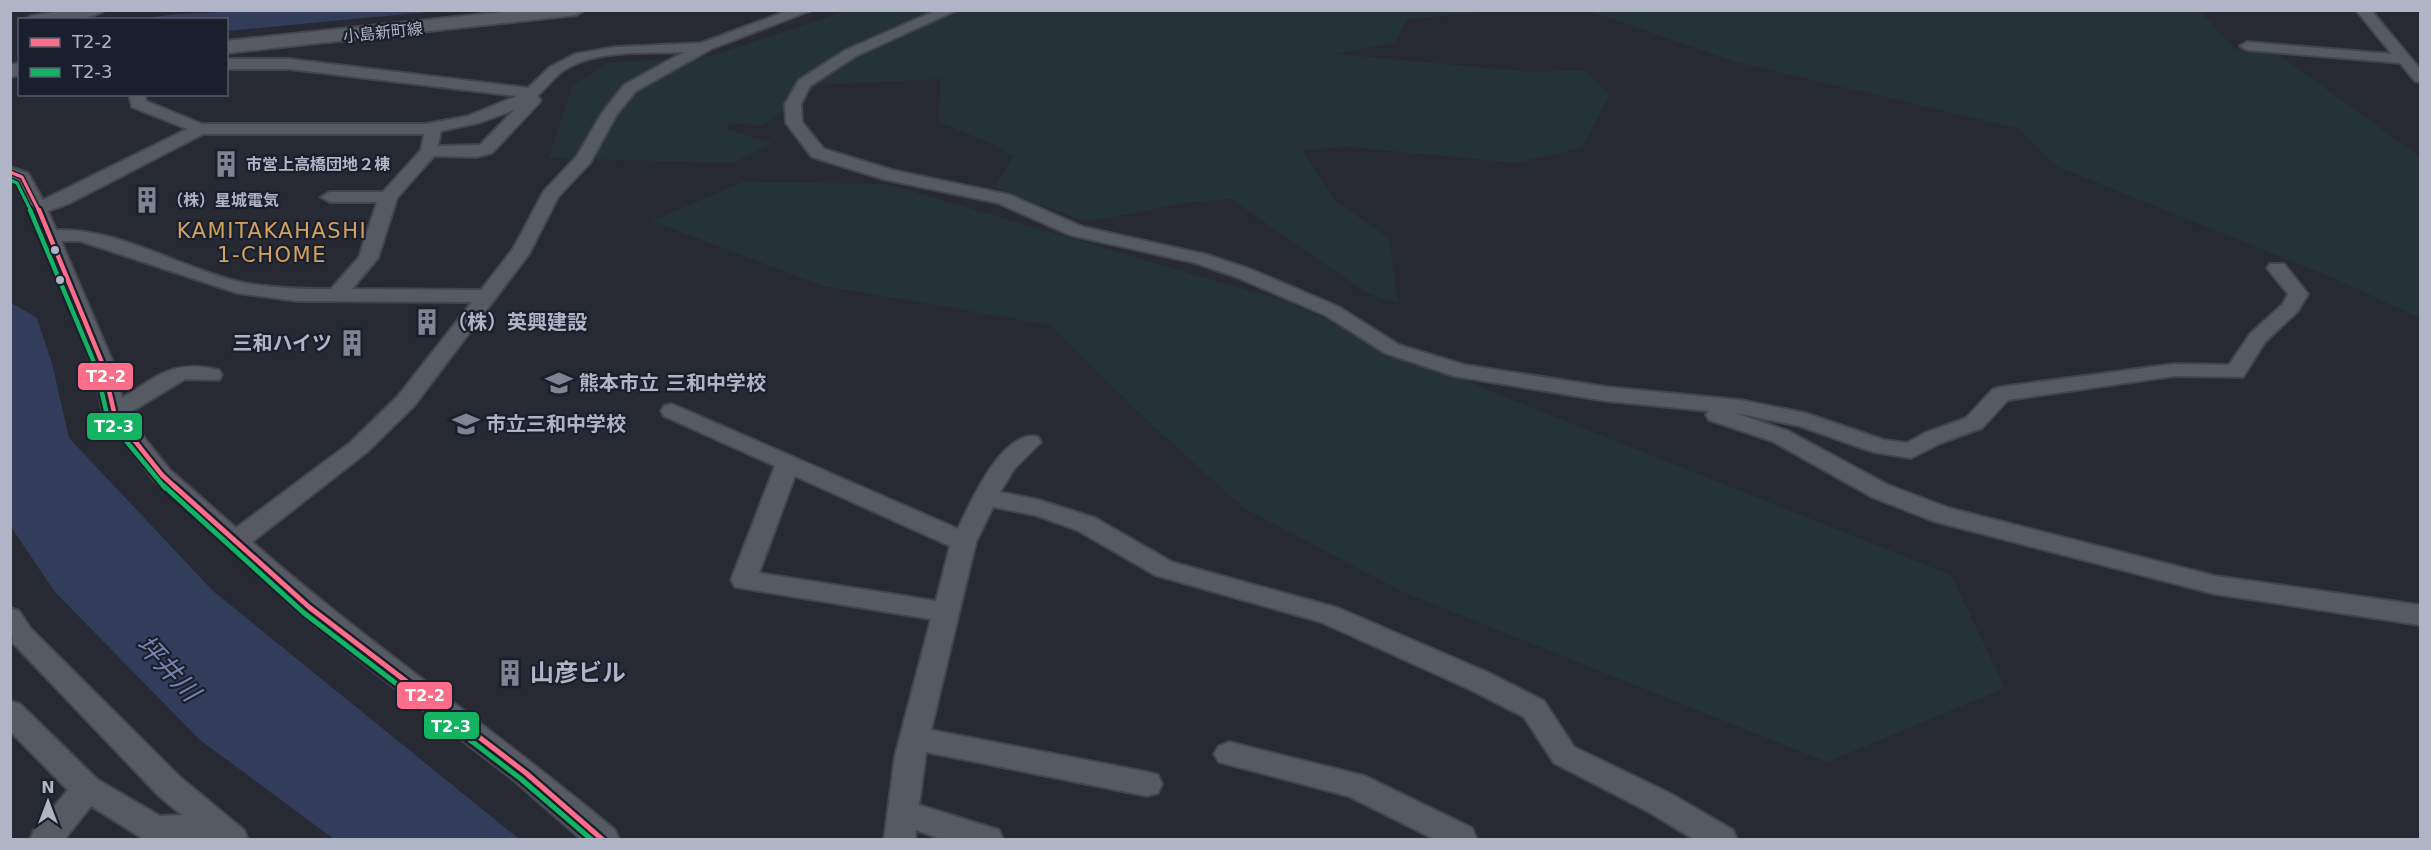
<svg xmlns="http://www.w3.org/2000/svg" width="2431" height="850" font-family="'DejaVu Sans','Noto Sans JP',sans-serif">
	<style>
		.green { fill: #243339 }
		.water { fill: #323d5b }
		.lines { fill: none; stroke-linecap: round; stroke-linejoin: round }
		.minor-casing { stroke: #43454c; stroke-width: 4 }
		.major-casing { stroke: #444750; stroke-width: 4 }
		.minor { fill: #565a62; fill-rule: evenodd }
		.major { fill: #595b64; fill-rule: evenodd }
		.bus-1-far2-casing { stroke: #1a1f2e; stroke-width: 6 }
		.bus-1-far1-casing { stroke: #1a1f2e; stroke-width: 9 }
		.bus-1-casing { stroke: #1a1f2e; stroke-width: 10 }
		.bus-2-far2-casing { stroke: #1a1f2e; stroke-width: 6 }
		.bus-2-far1-casing { stroke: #1a1f2e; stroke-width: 9 }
		.bus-2-casing { stroke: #1a1f2e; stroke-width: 10 }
		.bus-1-far2 { stroke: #fb6d88; stroke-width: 3 }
		.bus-1-far1 { stroke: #fb6d88; stroke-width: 4.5 }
		.bus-1 { stroke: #fb6d88; stroke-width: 5 }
		.bus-2-far2 { stroke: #13b361; stroke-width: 3 }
		.bus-2-far1 { stroke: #13b361; stroke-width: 4.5 }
		.bus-2 { stroke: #13b361; stroke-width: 5 }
		.bus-dot { fill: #afb5c6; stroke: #1a1f2e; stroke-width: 2 }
		.labels { text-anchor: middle; stroke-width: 4.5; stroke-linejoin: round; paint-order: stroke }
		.far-street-label { font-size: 16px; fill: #afb5c6; stroke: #1a1f2e }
		.far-poi-label { font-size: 16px; font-weight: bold; fill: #afb5c6; stroke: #1a1f2e; text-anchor: start }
		.poi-label { font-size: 20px; font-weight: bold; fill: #afb5c6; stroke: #1a1f2e; text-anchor: start }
		.neighbourhood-label { font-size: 21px; letter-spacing: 1.5px; fill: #d4a25c; stroke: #1a1f2e }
		.near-poi-label { font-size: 24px; font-weight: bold; fill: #afb5c6; stroke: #1a1f2e; text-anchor: start }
		.near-water-label { font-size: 26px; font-style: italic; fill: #7786af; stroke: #1a1f2e }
		.line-badge { stroke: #1a1f2e; stroke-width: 2 }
		.badge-label { font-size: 16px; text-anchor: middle; font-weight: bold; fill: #fff }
	</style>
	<rect width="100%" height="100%" fill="#272a33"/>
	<g class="green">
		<path d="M846,11H1496L1408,19L1395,42L1337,54L1531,72L1585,70L1609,96L1582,148L1515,163L1351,147L1302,150L1335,201L1389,238L1398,303L1367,293L1231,199L1190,202L1086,222L995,187L1013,156L992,144L939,122L940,79L820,85L762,126L731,123L726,129L772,143L732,163L549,158L573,85L608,63L711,56Z"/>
		<path d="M1589,11H2200L2233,48L2279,55L2420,157V318L2336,279L2056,166L2017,128L1736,62Z"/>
		<path d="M743,182L887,184L1287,302L1495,393L1951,575L2005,688L1827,762L1401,591L1244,508L1153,426L1051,325L823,286L652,221Z"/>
	</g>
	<g class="water">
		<path d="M245,11V10L438,11L227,31L226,20L138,19L177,14Z"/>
		<path d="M10,302L37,318L52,363L69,438L213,591L519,839H334L200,740L55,592L11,527Z"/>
	</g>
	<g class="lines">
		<defs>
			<g id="minor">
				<path d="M66,10H105C90,22 43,20 24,20L31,16Z"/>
				<path d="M790,10H812L711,49L636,91L617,114L590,163L558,197L529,254L414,406L367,452L252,542C368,644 497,731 615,830L619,840H582L516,782L300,614L154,480L104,416L92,365L29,208L15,180L10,178V167L28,173L43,200L187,129L132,107L129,94H145L146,101L202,124H426L468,116L517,96L289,69H226V59H289L528,88L550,67L575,54L616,47L701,43ZM684,52L624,85L602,113L577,156L544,191L513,249L481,290L352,289L378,258L397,198L434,156L476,157L492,153L539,103L541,100L537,96C545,89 552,80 560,73C592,48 646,54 684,52ZM514,110L480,145L438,146L441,131L478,123ZM203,134H424L421,150L383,192H330L321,197L330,202H377L359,257L331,289C301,289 270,288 240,282C179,268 120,228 56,230L48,211L70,203ZM61,241H80L237,293L297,301L472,302L398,396L351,442L236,528L170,470L126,415L185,379L219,380L222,375L219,370C172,359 159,376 122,398L114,365Z"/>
				<path d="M937,10H957L856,56L810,86L801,104L802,122L824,149L892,170L1010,195L1083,227L1208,255L1250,269L1339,307L1399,345L1465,365L1607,387L1740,400L1805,413L1884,440L1907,443L1925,433L1966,418L1993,389L2001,387L2174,364L2229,365L2250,334L2283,304L2288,294L2267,268L2270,264H2284L2308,294L2298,311L2265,342L2243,377L2174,376L2008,400L1982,428L1941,443L1911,458L1873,452L1800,426L1735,413L1788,431L1888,485L1949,508L2215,576L2420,605V625L2215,594L1933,521L1872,497L1772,441L1709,420L1706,415L1709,411L1607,401L1454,376L1385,353L1325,315L1236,277L1196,263L1070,235L998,203L883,179L812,157L786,123L785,104L799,80L846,50Z"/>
				<path d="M2356,10H2371L2420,69V82L2415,81L2400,63L2247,50L2240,46L2247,42L2392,54Z"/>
				<path d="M672,404L958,529C970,503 1003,428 1038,437L1041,442L1014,469L1000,492L1039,500L1095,518L1172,562L1338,608L1489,673L1544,701L1574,747L1671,794L1733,830L1737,840H1695L1649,812L1554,763L1524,717L1469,689L1321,622L1155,575L1077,530L1035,515L993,507L976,542L931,730L1147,772L1158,775L1162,784L1158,793L1147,796L926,752L919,805L999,830L1003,840H944L916,830L915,840H884L895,756L931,619L735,587L731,580L775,466L664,416L661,411L664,406ZM795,476L950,546L936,601L759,573Z"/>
				<path d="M10,608L19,611L31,629L181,778L244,830L248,840H145L91,806L64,840H30L34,830L68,790L10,731V701L20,704L98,780L160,816L182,815L159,796L13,643Z"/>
				<path d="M1229,742L1365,776L1472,828L1477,840H1436L1348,796L1219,762L1214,754L1219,746Z"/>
			</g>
			<g id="major">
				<path d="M521,10H585L576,15L226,53V41Z"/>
				<path d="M20,63V75L10,77V65Z"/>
			</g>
		</defs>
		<use href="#minor" class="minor-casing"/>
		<use href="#major" class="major-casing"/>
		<use href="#minor" class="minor"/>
		<use href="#major" class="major"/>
		<defs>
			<path id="bus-1-far2" d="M10,172L22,177L39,211"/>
			<path id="bus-1-far1" d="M39,210L103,365L115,416L162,475L176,488"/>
			<path id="bus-1" d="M174,486L309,607L526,773L603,840"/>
			<path id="bus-2-far2" d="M10,180L17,183L31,211"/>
			<path id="bus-2-far1" d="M30,210L96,367L108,419L165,488"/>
			<path id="bus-2" d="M164,486L304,613L521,779L592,840"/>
		</defs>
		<use href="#bus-1-far2" class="bus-1-far2-casing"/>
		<use href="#bus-1-far1" class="bus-1-far1-casing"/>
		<use href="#bus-1" class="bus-1-casing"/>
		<use href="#bus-2-far2" class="bus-2-far2-casing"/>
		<use href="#bus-2-far1" class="bus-2-far1-casing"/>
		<use href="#bus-2" class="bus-2-casing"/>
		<use href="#bus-1-far2" class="bus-1-far2"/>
		<use href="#bus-1-far1" class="bus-1-far1"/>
		<use href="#bus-1" class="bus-1"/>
		<use href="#bus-2-far2" class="bus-2-far2"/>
		<use href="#bus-2-far1" class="bus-2-far1"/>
		<use href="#bus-2" class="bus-2"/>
	</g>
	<defs>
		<symbol id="building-bare" viewBox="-9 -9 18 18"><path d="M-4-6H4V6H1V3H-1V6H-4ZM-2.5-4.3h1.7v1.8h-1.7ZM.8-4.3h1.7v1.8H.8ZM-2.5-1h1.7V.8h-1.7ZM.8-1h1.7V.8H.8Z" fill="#7f8493" stroke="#1a1f2e" stroke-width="2.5" paint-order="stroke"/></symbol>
		<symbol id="school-bare" viewBox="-9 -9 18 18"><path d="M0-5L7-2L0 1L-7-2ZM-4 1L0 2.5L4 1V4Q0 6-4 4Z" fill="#7f8493" stroke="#1a1f2e" stroke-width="2.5" paint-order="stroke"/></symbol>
	</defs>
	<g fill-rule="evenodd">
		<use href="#building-bare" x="207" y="145" width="38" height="38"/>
		<use href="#building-bare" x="128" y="181" width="38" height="38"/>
		<use href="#building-bare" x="408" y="303" width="38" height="38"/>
		<use href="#building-bare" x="333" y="324" width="38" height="38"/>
		<use href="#school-bare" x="540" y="364" width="38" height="38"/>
		<use href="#school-bare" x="447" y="405" width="38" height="38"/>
		<use href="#building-bare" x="491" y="654" width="38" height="38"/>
	</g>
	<g class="bus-dot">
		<circle cx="55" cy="250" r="5"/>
		<circle cx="60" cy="280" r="5"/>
	</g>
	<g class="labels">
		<g class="far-street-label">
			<text transform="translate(383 32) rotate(-6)" y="6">小島新町線</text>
		</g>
		<g class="far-poi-label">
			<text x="246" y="170">市営上高橋団地２棟</text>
			<text x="167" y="206">（株）星城電気</text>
		</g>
		<g class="poi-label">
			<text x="447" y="329">（株）英興建設</text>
			<text x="332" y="350" text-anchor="end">三和ハイツ</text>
			<text x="579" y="390">熊本市立 三和中学校</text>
			<text x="486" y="431">市立三和中学校</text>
		</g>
		<g class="neighbourhood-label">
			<text x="272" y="238">KAMITAKAHASHI<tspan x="272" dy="24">1-CHOME</tspan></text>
		</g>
		<g class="near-poi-label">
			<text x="530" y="681">山彦ビル</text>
		</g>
		<g class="near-water-label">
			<text transform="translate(168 668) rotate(47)" y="9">坪井川</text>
		</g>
	</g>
	<g class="line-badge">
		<rect x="77" y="362" width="57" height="29" rx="6" fill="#fb6d88"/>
		<rect x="86" y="412" width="57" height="29" rx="6" fill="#13b361"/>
		<rect x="396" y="681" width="57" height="29" rx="6" fill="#fb6d88"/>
		<rect x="423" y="711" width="57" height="29" rx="6" fill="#13b361"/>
	</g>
	<g class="badge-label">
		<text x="106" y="382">T2-2</text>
		<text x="114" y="432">T2-3</text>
		<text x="425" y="701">T2-2</text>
		<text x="451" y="732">T2-3</text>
	</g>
	<rect width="2431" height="850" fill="none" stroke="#afb5c6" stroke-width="24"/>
	<rect x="18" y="18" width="210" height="78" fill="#1a1f2e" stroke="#565b6b" stroke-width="1.5"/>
	<rect x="30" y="38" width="30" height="9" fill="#fb6d88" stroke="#565b6b" stroke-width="1.5"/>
	<text x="72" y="48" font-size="18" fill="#afb5c6">T2-2</text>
	<rect x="30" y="68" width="30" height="9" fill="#13b361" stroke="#565b6b" stroke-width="1.5"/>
	<text x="72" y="78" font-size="18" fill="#afb5c6">T2-3</text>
	<g transform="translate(48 802)" stroke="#1a1f2e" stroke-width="4.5" paint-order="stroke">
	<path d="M0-4.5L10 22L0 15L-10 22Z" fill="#afb5c6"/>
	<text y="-9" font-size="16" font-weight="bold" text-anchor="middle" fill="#afb5c6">N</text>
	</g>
</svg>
